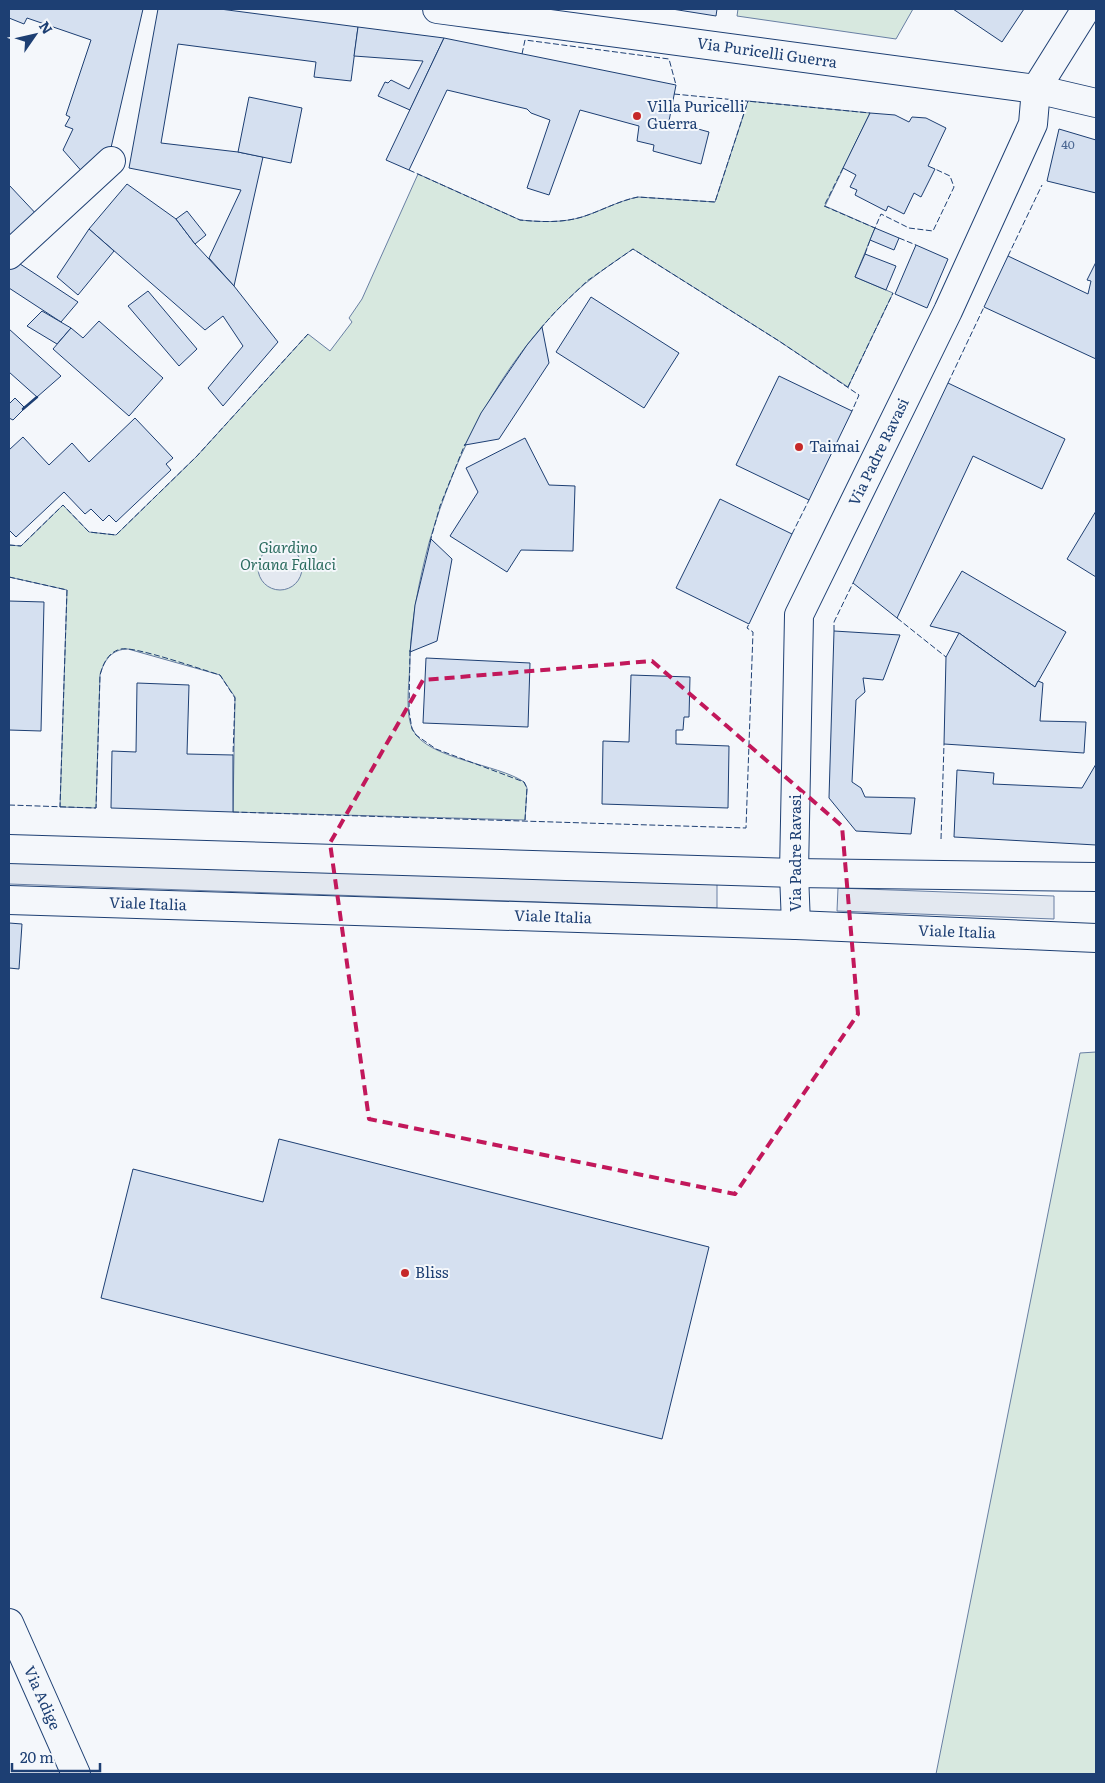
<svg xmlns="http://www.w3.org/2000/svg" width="1105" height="1783" font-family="Literata,serif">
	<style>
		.green { fill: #d7e8df; stroke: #687fa3 }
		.parking { fill: #e3e8f0; stroke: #687fa3 }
		.building { fill: #d5e0f0; stroke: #1d3f73 }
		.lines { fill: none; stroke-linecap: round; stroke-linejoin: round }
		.minor-casing { stroke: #1d3f73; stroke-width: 30 }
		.major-casing { stroke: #1d3f73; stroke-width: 30 }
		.minor { stroke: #f4f7fb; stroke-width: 28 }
		.major { stroke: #f4f7fb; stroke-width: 28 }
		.fence { stroke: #1d3f73; stroke-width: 1; stroke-dasharray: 6 2.5; stroke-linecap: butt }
		.wall { stroke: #1d3f73; stroke-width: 2.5 }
		.marked { fill: none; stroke: #c2185b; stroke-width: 4; stroke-dasharray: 10 6; stroke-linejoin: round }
		.poi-dot { fill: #c62828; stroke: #f4f7fb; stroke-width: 2 }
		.labels { text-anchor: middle; stroke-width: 4; stroke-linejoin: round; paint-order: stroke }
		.number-label { font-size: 12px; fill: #4b6792 }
		.street-label { font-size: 15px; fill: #1d3f73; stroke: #f4f7fb }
		.poi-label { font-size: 15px; fill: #1d3f73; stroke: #f4f7fb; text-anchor: start }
		.park-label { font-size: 15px; font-style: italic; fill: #2c6c60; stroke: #f4f7fb }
	</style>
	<rect width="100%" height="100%" fill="#f4f7fb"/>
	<g class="green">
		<path d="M738,9H913L896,39L737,16Z"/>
		<path d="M748,101L870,113L825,206L875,228L855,277L893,293L848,387L779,341L633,249C611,264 589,279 570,297C500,365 456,451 429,543C419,581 411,620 410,659C410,678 404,713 413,730C427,759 498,764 524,782L527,788L525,820L233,812L235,697L220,675L128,649C112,649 104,660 100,675L96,808L60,807L67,590L9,577V545L21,546L63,505L89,532L116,535L197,456L308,334L330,351L352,322L349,318L362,299L418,174L520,220C541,222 562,223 582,217C601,211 618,201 638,197L715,202Z"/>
		<path d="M1096,1052V1774H936L1080,1053Z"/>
	</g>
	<g class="parking">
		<circle cx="280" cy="568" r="22"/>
		<path d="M9,860L717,884V908L9,884Z"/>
		<path d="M838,888L1054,896V919L837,911Z"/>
	</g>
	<g class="building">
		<path d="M9,9H143L110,152L85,175L63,150L73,129L65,126L70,117L66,115L91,40L27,18L24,24L9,18Z"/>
		<path d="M158,9H220L358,27L351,81L314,77L316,62L178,44L161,143L238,152L263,157L234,286L209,258L241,190L129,168Z"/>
		<path d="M672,9H717L716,16Z"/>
		<path d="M953,9H1024L1002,42Z"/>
		<path d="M358,27L444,38L410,110L378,96L385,82L388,83L391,80L409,89L423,61L354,56Z"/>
		<path d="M444,38L676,85L669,121L709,132L701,164L653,151L654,145L637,141L639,126L580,110L549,195L527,188L550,120L531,113L527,109L447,90L409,170L386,160Z"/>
		<path d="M249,97L302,108L291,163L238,152Z"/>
		<path d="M870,113L895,115L909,122L912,117L926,118L946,128L928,166L935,169L921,197L914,193L904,214L888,206L886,211L855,195L857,190L850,187L856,175L843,168Z"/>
		<path d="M1059,129L1096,140V193L1047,181Z"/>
		<path d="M127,184L176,219L195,244L234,286L278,342L223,406L208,388L243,346L223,316L205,330L89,229Z"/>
		<path d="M9,185L40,218L9,245Z"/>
		<path d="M187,211L206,235L195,244L176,219Z"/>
		<path d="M875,228L899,238L894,250L870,240Z"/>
		<path d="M89,229L114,251L78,295L57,277Z"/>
		<path d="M916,245L948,259L927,308L895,294Z"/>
		<path d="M865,254L896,266L886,290L855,277Z"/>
		<path d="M1008,256L1088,294L1091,281L1087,280L1096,262V359L984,307Z"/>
		<path d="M14,260L78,302L61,322L9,288V265Z"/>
		<path d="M148,291L197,349L179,366L128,306Z"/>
		<path d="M591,297L679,353L644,408L556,352Z"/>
		<path d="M42,311L71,328L57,344L27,326Z"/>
		<path d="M99,321L163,378L129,416L53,349L71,328L83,338Z"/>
		<path d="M542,327L549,363L499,439L465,445L481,413L503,380L527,345Z"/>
		<path d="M9,329L61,376L37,397L9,372Z"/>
		<path d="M779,376L852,411L809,500L736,465Z"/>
		<path d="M948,383L1065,439L1042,489L973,456L897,618L853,583Z"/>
		<path d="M15,398L25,408L13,420L9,418V404Z"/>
		<path d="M135,418L173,458L166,464L171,470L116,522L109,515L103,521L91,509L85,514L64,492L16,537L9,530V450L23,437L49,465L72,443L89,462Z"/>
		<path d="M525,438L549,485L575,486L573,551L521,550L507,572L450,536L478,492L466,468Z"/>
		<path d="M720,499L792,534L749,624L676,588Z"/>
		<path d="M1096,511V577L1067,559Z"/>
		<path d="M431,539L452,559L437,641L410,652L415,605Z"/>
		<path d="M962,571L1066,632L1035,687L959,633L930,626Z"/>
		<path d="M9,601L44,602L41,731L9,730Z"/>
		<path d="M834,631L900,635L883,680L863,678L865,692L856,700L852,782L861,788L865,797L915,798L911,834L856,831L829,798Z"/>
		<path d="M959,633L1035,687L1038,681L1043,683L1040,721L1086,722L1084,753L944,744L946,657Z"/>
		<path d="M426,658L530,663L528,727L423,723Z"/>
		<path d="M631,675L690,677L689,717H684L683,730H676V744L729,746L728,808L602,804L603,741L629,742Z"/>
		<path d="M137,683L189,685L187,754L233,755V812L111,808L112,751L136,752Z"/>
		<path d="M1096,764V845L954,837L957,770L994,773L993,784L1082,788Z"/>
		<path d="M9,923L22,924L19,969L9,968Z"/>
		<path d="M279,1139L709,1247L662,1439L101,1298L133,1169L263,1202Z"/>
	</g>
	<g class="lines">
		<defs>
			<g id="minor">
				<path d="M437,9L1036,89L1096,103"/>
				<path d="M9,255L111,161"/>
				<path d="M796,925L794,873L799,615L948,311L1033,124L1036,89L1086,9"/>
				<path d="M9,1623L76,1774"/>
			</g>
			<g id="major">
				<path d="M9,849L794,873L1096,877"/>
				<path d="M9,900L796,925L1096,938"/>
			</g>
		</defs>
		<use href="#minor" class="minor-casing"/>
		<use href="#major" class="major-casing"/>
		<use href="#minor" class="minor"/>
		<use href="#major" class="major"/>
		<g class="fence">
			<path d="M522,54L525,40L669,59L676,85"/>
			<path d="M674,94L870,113"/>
			<path d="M843,168L824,206L875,228L881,214L909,228L933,231L954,187L950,176L935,169"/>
			<path d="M409,170L520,220C541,222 562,223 582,217C601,211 618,201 638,197L715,202L748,101"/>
			<path d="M899,238L916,245"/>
			<path d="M865,254L870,240"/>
			<path d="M1008,256L1042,185"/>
			<path d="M540,329L555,312L587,281L633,249L779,341L859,395L852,411"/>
			<path d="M948,383L984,307"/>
			<path d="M848,387L893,293"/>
			<path d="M792,534L809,500"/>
			<path d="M430,542L440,506L465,444"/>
			<path d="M9,545L21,546L63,505L89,532L116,535L197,456L308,334"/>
			<path d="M9,577L67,590L60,807"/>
			<path d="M897,618L946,657"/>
			<path d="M834,631V622L853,583"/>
			<path d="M410,650L409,711L412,729L416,735L436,749L524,782L527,788L525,820"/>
			<path d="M9,805L96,808L100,675C103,664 108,652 121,649C135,646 203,670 220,675L235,698L233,755"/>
			<path d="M233,812L746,828L753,632L747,628L749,624"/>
			<path d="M941,839L944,744"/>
		</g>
		<path class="wall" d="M23,409L37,397"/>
	</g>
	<path class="marked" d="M652,661L842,826L858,1014L735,1194L369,1119L330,843L423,680Z"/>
	<g class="poi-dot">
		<circle cx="637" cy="116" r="5"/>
		<circle cx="799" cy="447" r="5"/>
		<circle cx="405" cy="1273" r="5"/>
	</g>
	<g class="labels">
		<g class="number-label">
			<text x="1068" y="149">40</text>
		</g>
		<g class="street-label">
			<text transform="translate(767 53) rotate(8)" y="5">Via Puricelli Guerra</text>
			<text transform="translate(879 452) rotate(-64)" y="5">Via Padre Ravasi</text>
			<text transform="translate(796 853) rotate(-90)" y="5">Via Padre Ravasi</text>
			<text transform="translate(148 904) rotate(2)" y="5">Viale Italia</text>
			<text transform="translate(553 917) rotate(2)" y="5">Viale Italia</text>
			<text transform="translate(957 932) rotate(2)" y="5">Viale Italia</text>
			<text transform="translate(42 1698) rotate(66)" y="5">Via Adige</text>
		</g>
		<g class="poi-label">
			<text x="647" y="112">Villa Puricelli<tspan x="647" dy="17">Guerra</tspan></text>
			<text x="809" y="452">Taimai</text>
			<text x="415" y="1278">Bliss</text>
		</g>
		<g class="park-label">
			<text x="288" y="553">Giardino<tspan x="288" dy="17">Oriana Fallaci</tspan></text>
		</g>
	</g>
	<rect width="1105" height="1783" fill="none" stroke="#1d3f73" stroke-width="20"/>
	<g transform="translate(35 35) rotate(56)" stroke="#f4f7fb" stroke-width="4" paint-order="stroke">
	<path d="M0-4L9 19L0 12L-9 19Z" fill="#1d3f73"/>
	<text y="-8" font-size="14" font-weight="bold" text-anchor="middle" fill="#1d3f73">N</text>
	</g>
	<path d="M12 1763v8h88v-8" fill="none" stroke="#1d3f73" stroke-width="2.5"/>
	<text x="20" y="1763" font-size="15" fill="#1d3f73" stroke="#f4f7fb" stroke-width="4" paint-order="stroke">20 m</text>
</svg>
